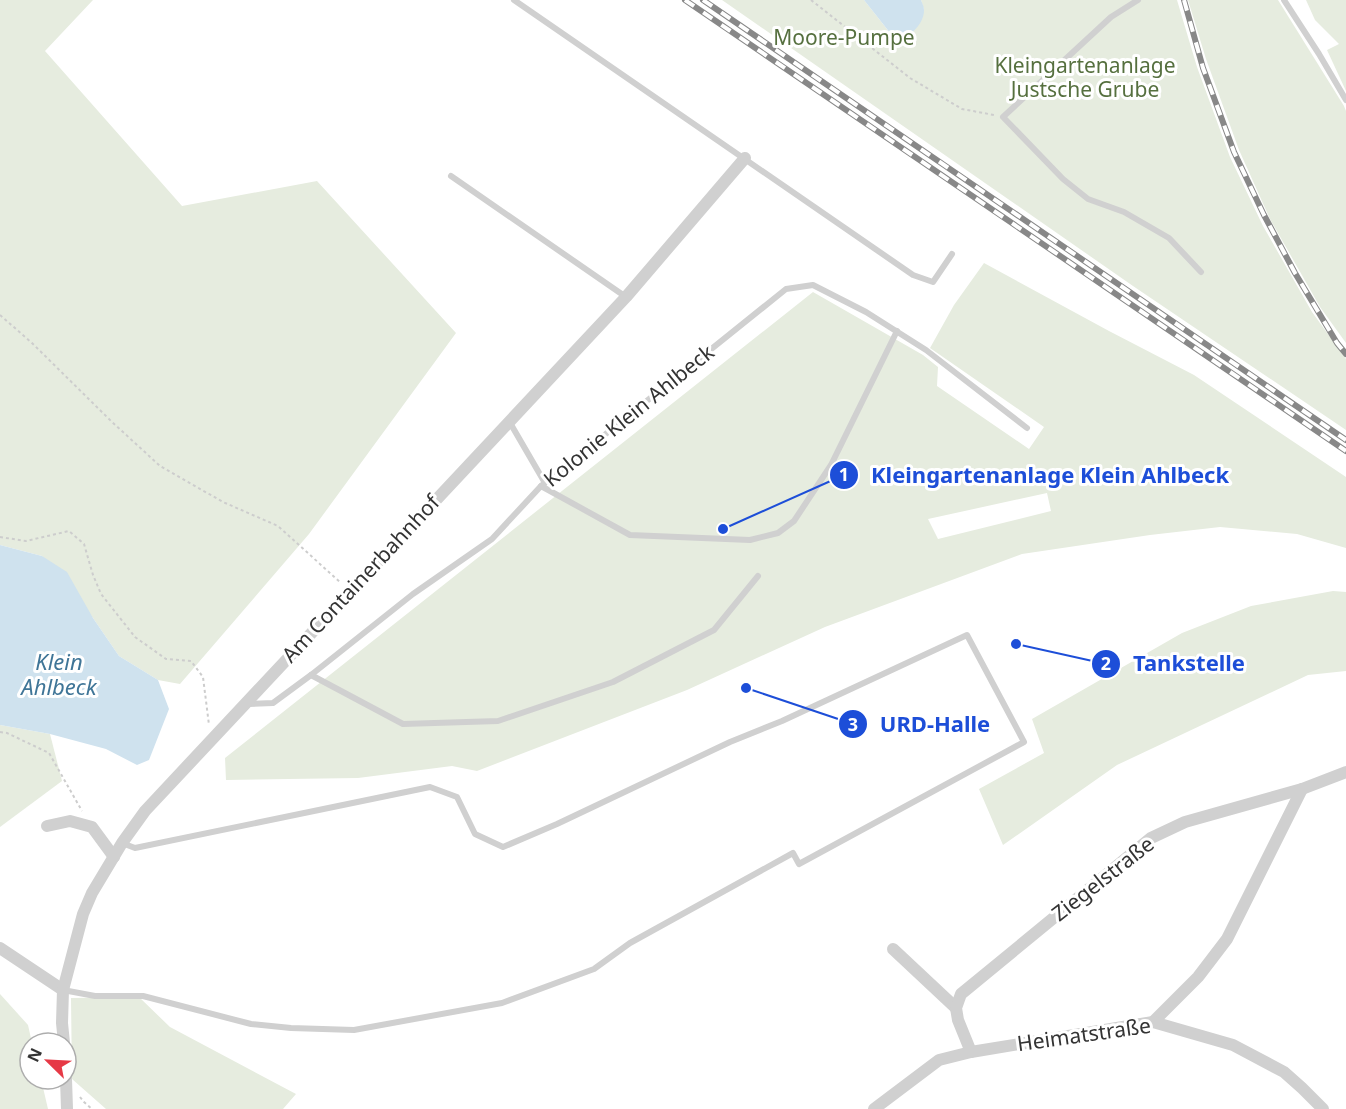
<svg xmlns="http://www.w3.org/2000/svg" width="1346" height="1109" font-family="'Noto Sans',sans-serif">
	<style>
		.green { fill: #e6ecdf; fill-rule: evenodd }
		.water { fill: #cfe2ee }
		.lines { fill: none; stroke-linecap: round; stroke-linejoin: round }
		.path { stroke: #cdcdcd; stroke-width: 2; stroke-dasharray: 3 3; stroke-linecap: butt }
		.lane { stroke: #d0d0d0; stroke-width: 6 }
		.street { stroke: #d0d0d0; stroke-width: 12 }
		.rail-casing { stroke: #888; stroke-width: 6 }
		.rail { stroke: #fff; stroke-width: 4; stroke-dasharray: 11; stroke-linecap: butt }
		.labels { text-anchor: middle; stroke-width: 6; stroke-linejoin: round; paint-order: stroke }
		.park-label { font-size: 21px; fill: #56703f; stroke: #fff }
		.street-label { font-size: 21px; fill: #333; stroke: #fff }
		.water-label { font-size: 22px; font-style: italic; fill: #3f7597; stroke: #fff }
		.leader { fill: none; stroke: #1d4ed8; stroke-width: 2 }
		.callout-dot { fill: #1d4ed8; stroke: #fff; stroke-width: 2 }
		.mark-label { font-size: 18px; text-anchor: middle; font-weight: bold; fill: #fff }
		.callout-label { font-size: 22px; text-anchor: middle; font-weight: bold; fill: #1d4ed8; stroke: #fff; stroke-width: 6; stroke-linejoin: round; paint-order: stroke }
	</style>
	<rect width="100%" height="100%" fill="#fff"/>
	<g class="green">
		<path d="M0,0H93L45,51L182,206L317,181L456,333L309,534L180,684L158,680L119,656L93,618L42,556L0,545Z"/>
		<path d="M722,0H864L898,43L924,10L921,0H1177L1197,67L1230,157L1263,226L1312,312L1346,359V430L1133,286Z"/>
		<path d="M1188,0H1278L1344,106L1346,111V343L1320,307L1270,219L1239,150L1206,59Z"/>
		<path d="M1306,0H1346V91L1327,50L1339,44L1315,20Z"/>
		<path d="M984,263L1109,331L1194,375L1346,477V548L1297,534L1220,527L1150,535L1022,554L825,627L687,690L477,771L452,766L358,778L226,780L225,758L813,292L923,355L938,367L937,386L1029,449L1044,427L930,348L954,305ZM1047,493L1051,511L938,539L928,519Z"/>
		<path d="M1333,591L1346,592V671L1308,675L1117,765L1003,845L979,789L1044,753L1032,719L1182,633L1251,606Z"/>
		<path d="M0,725L50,734L62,781L0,827Z"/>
		<path d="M0,994L28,1025L32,1043H30V1079H41L48,1109H0Z"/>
		<path d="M139,997L170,1027L296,1094L283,1109H106L72,1079L71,998Z"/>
	</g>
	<g class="water">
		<path d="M864,0H921C922,3 924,6 924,10C924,25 909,36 898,43Z"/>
		<path d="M0,545L42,556L67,572L93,618L119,656L158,680L169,709L149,760L137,765L106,749L50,734L0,725Z"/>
	</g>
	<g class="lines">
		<g class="path">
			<path d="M811,0L910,78L962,109L994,115"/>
			<path d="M0,315L32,343L111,421L160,466L223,502L278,526L341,583"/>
			<path d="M0,537L26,541L69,531L84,544L93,575L101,594L135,637L166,659L191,661L203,677L209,725"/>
			<path d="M0,732L7,733L49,753L82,811"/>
			<path d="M80,1097L84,1102L92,1109"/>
		</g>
		<g class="lane">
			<path d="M514,0L913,275L933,282L952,254"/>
			<path d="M1138,0L1111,17L1003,117L1063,179L1088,199L1124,212L1169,238L1201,272"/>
			<path d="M1284,0L1319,54L1346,100"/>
			<path d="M451,176L626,297"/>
			<path d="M509,421L545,483"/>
			<path d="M541,486L630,535L750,540L778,533L794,521L831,465L897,331"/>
			<path d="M311,675L403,724L498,721L613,682L714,630L758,576"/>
			<path d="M248,704L273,703L311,675L413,594L492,539L541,486L786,289L813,285L866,312L926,350L1027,428"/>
			<path d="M63,990L95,996H143L251,1024L291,1028L354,1030L502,1003L594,969L630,943L793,853L799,864L1024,742L967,635L782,721L730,742L557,824L503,847L475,834L457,797L430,787L135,848L122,843"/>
		</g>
		<g class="street">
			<path d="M47,826L70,821L92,827L114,857"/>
			<path d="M0,948L63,990"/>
			<path d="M893,949L956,1008"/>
			<path d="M1153,1022L1198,977L1227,939L1302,789"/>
			<path d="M64,1043L62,1023L63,990L83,914L92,893L122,843L145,811L626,297L745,158"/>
			<path d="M971,1052L958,1020L956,1008L961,994L1151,838L1185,822L1302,789L1346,772"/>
			<path d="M66,1079L67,1109"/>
			<path d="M874,1109L939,1060L971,1052L1153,1022L1233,1045L1284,1072L1302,1088L1323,1109"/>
		</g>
		<defs>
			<g id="rail">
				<path d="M685,0L1346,451"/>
				<path d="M703,0L1346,440"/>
				<path d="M1184,0L1203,68L1234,152L1264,215L1295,273L1337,343L1346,354"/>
			</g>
		</defs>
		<use href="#rail" class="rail-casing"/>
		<use href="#rail" class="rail"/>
	</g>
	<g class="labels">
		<g class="park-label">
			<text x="844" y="45">Moore-Pumpe</text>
			<text x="1085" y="73">Kleingartenanlage<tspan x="1085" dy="24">Justsche Grube</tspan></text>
		</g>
		<g class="street-label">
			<text transform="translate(629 416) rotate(-39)" y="7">Kolonie Klein Ahlbeck</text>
			<text transform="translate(361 579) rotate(-47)" y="7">Am Containerbahnhof</text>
			<text transform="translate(1103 879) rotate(-38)" y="7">Ziegelstraße</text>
			<text transform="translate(1084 1035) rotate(-8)" y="7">Heimatstraße</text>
		</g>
		<g class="water-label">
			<text x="59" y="670">Klein<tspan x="59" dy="25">Ahlbeck</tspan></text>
		</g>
	</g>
	<path class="leader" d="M723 529L844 475M1016 644L1106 664M746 688L853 724"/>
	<g class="callout-dot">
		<circle cx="723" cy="529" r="6"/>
		<circle cx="1016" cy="644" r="6"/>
		<circle cx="746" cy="688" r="6"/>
		<circle cx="844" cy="475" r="15"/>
		<circle cx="1106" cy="664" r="15"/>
		<circle cx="853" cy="724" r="15"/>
	</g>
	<g class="mark-label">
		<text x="844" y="481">1</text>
		<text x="1106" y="670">2</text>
		<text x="853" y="731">3</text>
	</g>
	<g class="callout-label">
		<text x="1050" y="483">Kleingartenanlage Klein Ahlbeck</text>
		<text x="1189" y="671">Tankstelle</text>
		<text x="935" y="732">URD-Halle</text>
	</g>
	<g transform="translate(48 1061) rotate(294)"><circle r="28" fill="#ffffff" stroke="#adadad" stroke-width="1.5"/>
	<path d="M0-4.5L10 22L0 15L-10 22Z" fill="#e63946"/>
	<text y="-9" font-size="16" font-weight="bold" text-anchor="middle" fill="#333333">N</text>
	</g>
</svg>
